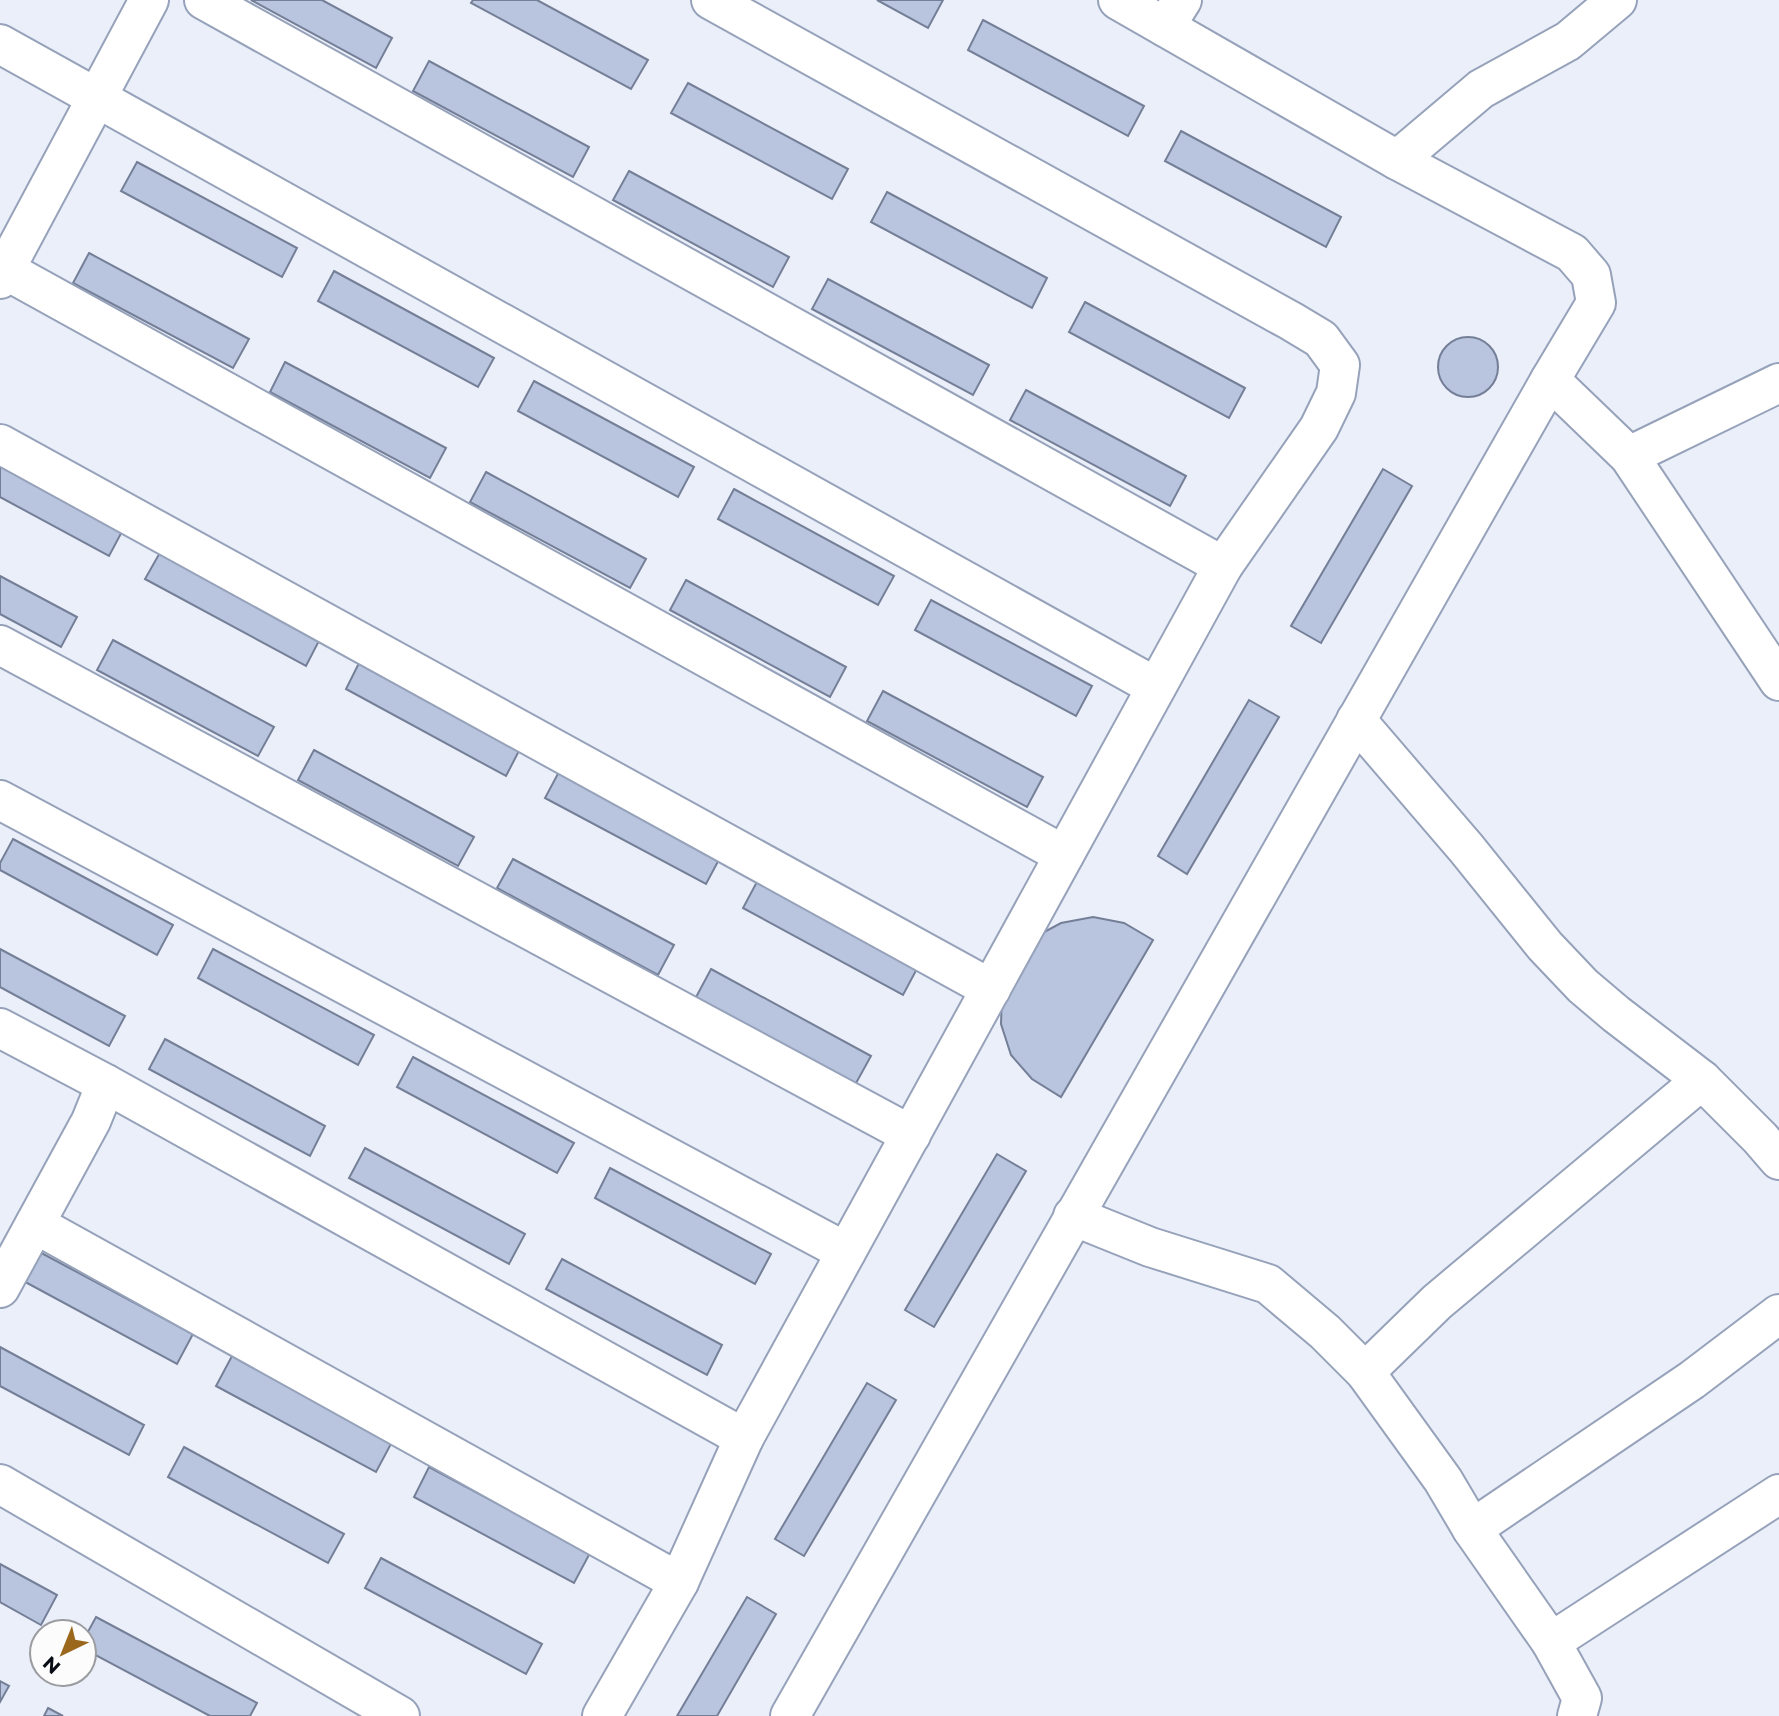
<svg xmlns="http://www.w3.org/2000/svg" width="1779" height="1716" font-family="Montserrat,sans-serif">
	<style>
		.building { fill: #b9c5df; stroke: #747f97; stroke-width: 2 }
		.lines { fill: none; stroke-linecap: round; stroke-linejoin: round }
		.minor-casing { stroke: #96a2ba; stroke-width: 42 }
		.tertiary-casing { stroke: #96a2ba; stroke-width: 42 }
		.minor { stroke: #fff; stroke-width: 38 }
		.tertiary { stroke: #fff; stroke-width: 38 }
	</style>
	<rect width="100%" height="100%" fill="#eaeffa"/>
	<g class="building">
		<path d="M251,0H322L392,38L376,68Z"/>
		<path d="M473,0H537L648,60L631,89L471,3Z"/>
		<path d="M877,0H943L928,28Z"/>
		<path d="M983,20L1144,106L1128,136L968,50Z"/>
		<path d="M429,61L589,147L573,177L413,91Z"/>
		<path d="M688,83L848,169L832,199L671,113Z"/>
		<path d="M1181,131L1341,217L1326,247L1165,161Z"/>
		<path d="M137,162L297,248L282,277L121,191Z"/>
		<path d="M629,171L789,257L773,287L613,200Z"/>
		<path d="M887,192L1047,278L1032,308L871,222Z"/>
		<path d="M89,253L249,339L233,368L73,283Z"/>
		<path d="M334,271L494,358L478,387L318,301Z"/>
		<path d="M828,279L989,365L973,395L812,309Z"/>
		<path d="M1085,302L1245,388L1229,418L1069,332Z"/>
		<circle cx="1468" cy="367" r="30"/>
		<path d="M285,362L446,448L430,478L270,392Z"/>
		<path d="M534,381L694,467L678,497L518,411Z"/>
		<path d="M1026,390L1186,476L1170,506L1010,420Z"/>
		<path d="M0,459L125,526L109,556L0,497Z"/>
		<path d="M1383,469L1412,486L1321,643L1291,626Z"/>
		<path d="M486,472L646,559L630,588L470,502Z"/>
		<path d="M734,489L894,576L878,605L718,519Z"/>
		<path d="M162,549L322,635L306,666L145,579Z"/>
		<path d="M0,576L77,617L61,647L0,614Z"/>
		<path d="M686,580L846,667L830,697L670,610Z"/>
		<path d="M931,600L1092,686L1076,716L915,630Z"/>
		<path d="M113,640L274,727L258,756L97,670Z"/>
		<path d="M361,659L522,745L506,776L346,689Z"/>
		<path d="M883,691L1043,777L1027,807L867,721Z"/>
		<path d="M1249,700L1279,717L1187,874L1158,856Z"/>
		<path d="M314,750L474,837L458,866L298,780Z"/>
		<path d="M561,768L722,854L706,884L545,798Z"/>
		<path d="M13,839L173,925L157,955L0,870V863Z"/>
		<path d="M513,859L674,945L658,975L497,888Z"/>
		<path d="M759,878L919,965L903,995L743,908Z"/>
		<path d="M1093,917L1124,923L1153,940L1061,1097L1032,1079L1011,1055L1001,1024L1002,992L1033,938L1061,923Z"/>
		<path d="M0,949L125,1016L109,1046L0,987Z"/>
		<path d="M213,949L374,1035L358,1065L198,978Z"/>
		<path d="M711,969L871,1056L855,1085L695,999Z"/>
		<path d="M165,1039L325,1126L310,1156L149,1069Z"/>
		<path d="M413,1057L574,1143L557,1173L397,1087Z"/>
		<path d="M365,1148L525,1234L509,1264L349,1178Z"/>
		<path d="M997,1154L1026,1171L934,1327L905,1310Z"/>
		<path d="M610,1168L771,1254L755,1284L595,1198Z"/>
		<path d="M32,1248L193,1334L177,1364L16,1277Z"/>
		<path d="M562,1259L722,1345L707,1375L546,1289Z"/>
		<path d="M0,1347L144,1425L129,1455L0,1386Z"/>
		<path d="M232,1356L392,1442L376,1472L216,1386Z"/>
		<path d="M867,1383L896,1400L804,1556L775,1539Z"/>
		<path d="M184,1447L344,1534L328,1563L168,1477Z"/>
		<path d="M429,1467L590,1553L574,1583L414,1497Z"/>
		<path d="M381,1558L542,1644L526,1674L365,1588Z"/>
		<path d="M0,1564L57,1595L41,1625L0,1602Z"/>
		<path d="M747,1597L776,1614L717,1716H677Z"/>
		<path d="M96,1617L257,1703L250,1716H210L84,1649V1639Z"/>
		<path d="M0,1681L9,1686L0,1702Z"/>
		<path d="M48,1708L63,1716H44Z"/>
	</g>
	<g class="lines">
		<defs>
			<g id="minor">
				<path d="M204,0L1223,566"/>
				<path d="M1165,27L1182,0"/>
				<path d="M0,44L1156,687"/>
				<path d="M1397,160L1481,89L1568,41L1617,0"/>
				<path d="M0,267L1064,855"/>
				<path d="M0,279L149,0"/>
				<path d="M1550,380L1629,456L1779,681"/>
				<path d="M0,444L991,989"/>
				<path d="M1629,456L1779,383"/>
				<path d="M0,645L911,1135"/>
				<path d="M1356,720L1466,848L1545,946L1583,986L1616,1014L1702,1080L1760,1138L1779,1160"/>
				<path d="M0,800L846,1252"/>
				<path d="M0,1028L106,1084L744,1438"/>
				<path d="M1073,1216L1150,1247L1268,1284L1325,1332L1365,1372L1443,1480L1472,1529L1551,1642L1582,1698L1577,1716"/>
				<path d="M35,1224L679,1582"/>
				<path d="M0,1288L91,1121L106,1084"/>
				<path d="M1365,1372L1437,1302L1702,1080"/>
				<path d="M0,1484L400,1716"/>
				<path d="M1472,1529L1692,1380L1779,1314"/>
				<path d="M1551,1642L1779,1494"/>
				<path d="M602,1716L679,1582L744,1438L1223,566L1319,428L1336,393L1340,365L1321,339L1291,321L711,0"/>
			</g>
			<path id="tertiary" d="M790,1716L1550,380L1596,303L1591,275L1572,253L1397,160L1118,0"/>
		</defs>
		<use href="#minor" class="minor-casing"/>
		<use href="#tertiary" class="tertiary-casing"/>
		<use href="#minor" class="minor"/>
		<use href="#tertiary" class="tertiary"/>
	</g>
	<g transform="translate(63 1653) rotate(223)"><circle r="33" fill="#fcfcfc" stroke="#9b9ca0" stroke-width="2"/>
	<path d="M0-5L12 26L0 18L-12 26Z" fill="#9a671c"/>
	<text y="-10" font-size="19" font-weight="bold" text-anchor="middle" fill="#090d15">N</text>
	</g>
</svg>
